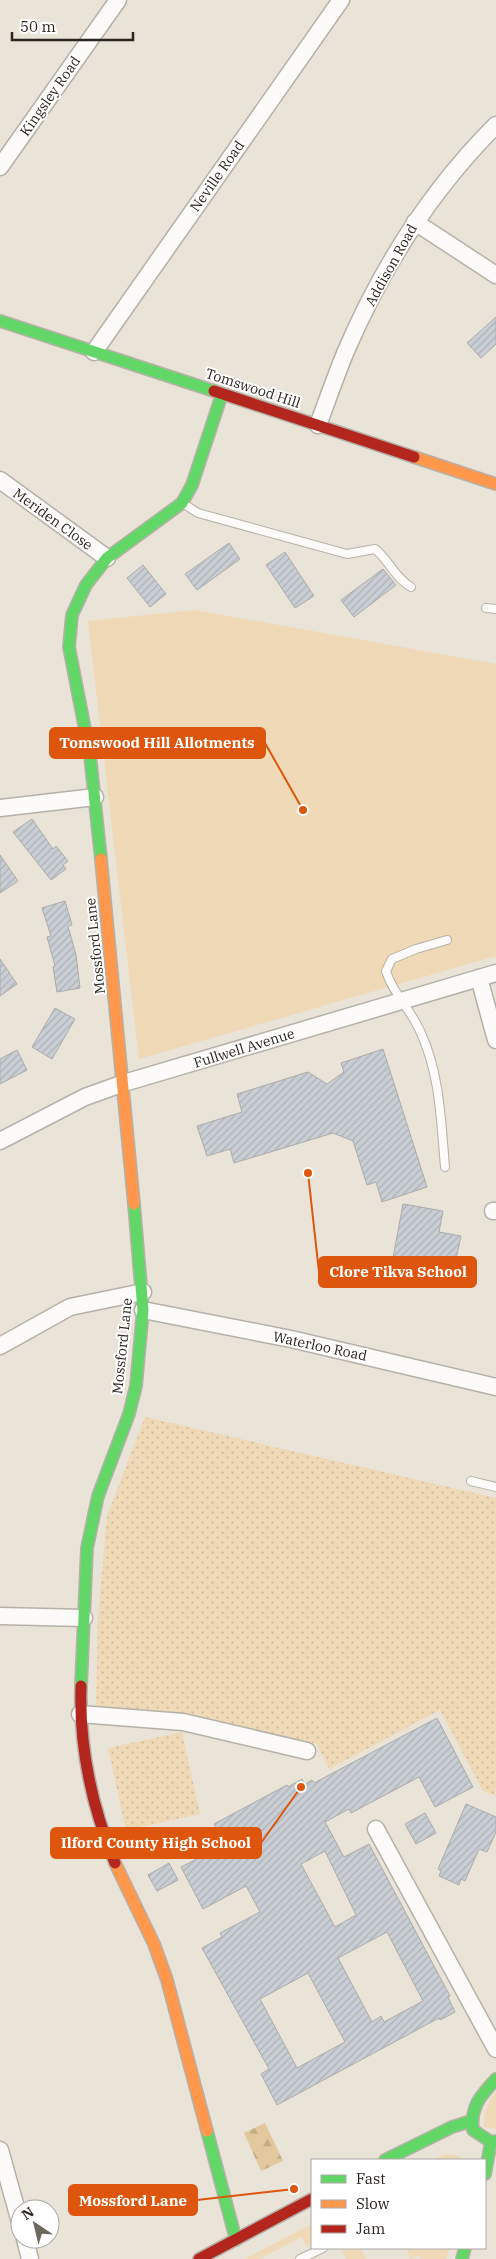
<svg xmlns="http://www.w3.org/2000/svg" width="496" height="2259" font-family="'IBM Plex Serif',serif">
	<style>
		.green { fill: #efd9b6 }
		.forest { fill: url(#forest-firs) }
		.park { fill: url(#park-dots) }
		.building { fill: url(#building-hatch); stroke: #acaba9; fill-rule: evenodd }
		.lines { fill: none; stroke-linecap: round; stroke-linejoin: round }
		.lane-casing { stroke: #b6b1a8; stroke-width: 10 }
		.street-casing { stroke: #b6b1a8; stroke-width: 19 }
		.fast-casing { stroke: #b6b1a8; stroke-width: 14 }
		.slow-casing { stroke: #b6b1a8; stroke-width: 14 }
		.jam-casing { stroke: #b6b1a8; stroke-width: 14 }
		.lane { stroke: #fcfbf9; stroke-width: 8 }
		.street { stroke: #fcfbf9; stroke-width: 16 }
		.fast { stroke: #63d668; stroke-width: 11 }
		.slow { stroke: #ff974d; stroke-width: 11 }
		.jam { stroke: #b3261e; stroke-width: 11 }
		.labels { text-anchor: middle; stroke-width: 4; stroke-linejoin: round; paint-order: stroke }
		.street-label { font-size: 14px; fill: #2a251e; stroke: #fff }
		.leader { fill: none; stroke: #de560d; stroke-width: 2 }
		.callout-dot { fill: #de560d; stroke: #fff; stroke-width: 2 }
		.callout { fill: #de560d; stroke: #de560d; stroke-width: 2 }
		.callout-label { font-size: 15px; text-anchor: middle; font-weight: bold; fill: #fff }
	</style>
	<defs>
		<pattern id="forest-firs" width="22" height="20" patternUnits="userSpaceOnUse" patternTransform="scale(1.25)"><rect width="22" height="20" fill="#e2c89c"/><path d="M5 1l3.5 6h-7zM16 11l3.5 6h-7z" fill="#c2ac86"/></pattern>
		<pattern id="park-dots" width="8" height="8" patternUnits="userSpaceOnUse" patternTransform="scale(1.25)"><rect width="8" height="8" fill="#efd9b6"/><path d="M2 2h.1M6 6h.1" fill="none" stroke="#cdba9c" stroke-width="1.8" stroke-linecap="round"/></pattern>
		<pattern id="building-hatch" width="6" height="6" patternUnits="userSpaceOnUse" patternTransform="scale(1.25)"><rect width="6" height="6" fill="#c9ced5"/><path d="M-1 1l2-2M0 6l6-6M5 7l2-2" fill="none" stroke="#adb1b6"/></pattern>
	</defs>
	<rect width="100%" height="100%" fill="#eae3d8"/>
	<g class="green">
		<path d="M195,610L496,664V956L139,1059L88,621Z"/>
		<path d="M496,2092V2129L484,2127C483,2112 488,2104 496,2092Z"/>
		<path d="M447,2154L459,2156L464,2160H432Z"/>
		<path d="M312,2224V2243L307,2248L302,2237L259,2259H245Z"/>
		<path d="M351,2248H361L366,2259H346L342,2252Z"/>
		<path d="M406,2248H449L446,2259H421L418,2255L411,2259Z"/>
	</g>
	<path class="forest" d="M265,2123L283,2161L261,2171L244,2133Z"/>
	<g class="park">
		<path d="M145,1417L496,1498V1796L483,1791L440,1710L329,1769L317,1744L185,1714L96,1708L98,1620L107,1516Z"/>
		<path d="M182,1732L200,1814L126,1830L108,1748Z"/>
	</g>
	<g class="building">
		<path d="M496,317V344L481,358L467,343Z"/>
		<path d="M229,543L240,559L197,590L185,574Z"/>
		<path d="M285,552L314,596L295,608L266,565Z"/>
		<path d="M143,565L166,594L150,607L127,578Z"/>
		<path d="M383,569L396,585L354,617L341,600Z"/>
		<path d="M32,819L53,849L56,846L68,861L63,865L66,869L51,880L13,832Z"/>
		<path d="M0,855L18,881L0,893Z"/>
		<path d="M65,901L72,925L68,926L76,955L80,988L57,992L53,967L55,966L47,937L51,936L42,908Z"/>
		<path d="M0,959L17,984L0,996Z"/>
		<path d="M55,1008L75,1019L52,1059L32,1047Z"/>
		<path d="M383,1049L427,1187L382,1202L376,1182L367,1185L353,1141L333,1133L234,1163L230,1149L207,1156L197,1126L242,1112L237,1094L308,1072L327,1084L344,1072L341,1063Z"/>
		<path d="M17,1050L27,1070L0,1084V1059Z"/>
		<path d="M403,1204L443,1211L439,1232L461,1236L454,1269L393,1258Z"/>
		<path d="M437,1718L473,1787L435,1807L419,1777L351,1813L349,1809L325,1822L344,1857L369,1844L450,1996L448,1997L455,2012L440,2020L439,2018L277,2105L261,2074L269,2069L202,1948L222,1937L220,1933L260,1912L246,1886L203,1909L181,1867L225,1845L214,1824L287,1785L288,1787L302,1779L305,1784L312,1780L314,1783ZM325,1851L356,1915L335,1927L301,1864ZM387,1932L423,2001L384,2022L381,2016L372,2022L338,1958ZM308,1973L345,2042L297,2068L260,1999Z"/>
		<path d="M466,1804L496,1817V1832L487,1852L479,1849L465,1881L461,1879L459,1885L439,1876L441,1871L438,1869Z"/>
		<path d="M425,1813L436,1833L416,1844L405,1824Z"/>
		<path d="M169,1863L178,1880L157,1891L148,1875Z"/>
	</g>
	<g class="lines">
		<defs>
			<g id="lane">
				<path d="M184,504L198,513L347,554L375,549C389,560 395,578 411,587"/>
				<path d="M486,608L496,609"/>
				<path d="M445,1167C441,1121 440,1073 420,1031C411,1010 392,992 386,971L392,959L416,949L447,940"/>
				<path d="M471,1481L496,1487"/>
				<path d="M300,2259L323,2248"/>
			</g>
			<g id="street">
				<path d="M0,167L118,0"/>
				<path d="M415,222L496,275"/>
				<path d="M94,352L341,0"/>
				<path d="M318,425C327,401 336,375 346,351C382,267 431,190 496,125"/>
				<path d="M0,480L107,558"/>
				<path d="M0,808L95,797"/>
				<path d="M479,978L496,1040"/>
				<path d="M0,1141L85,1097L124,1083L496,973"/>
				<path d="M493,1211H496"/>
				<path d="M143,1310L291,1339L496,1387"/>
				<path d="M0,1346L70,1307L143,1292"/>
				<path d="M0,1616L84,1618"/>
				<path d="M80,1714L183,1722L307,1751"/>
				<path d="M376,1829L496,2049"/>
				<path d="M0,2150L20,2222"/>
				<path d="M25,2239L30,2259"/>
			</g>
			<g id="fast">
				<path d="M0,321L214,391"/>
				<path d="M101,859L90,755L69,647L72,615L86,585L107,558L182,503L192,485L222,394"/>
				<path d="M81,1686L87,1548L98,1496L129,1414L136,1386L143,1310L134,1204"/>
				<path d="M496,2079C481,2095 470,2107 473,2130L491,2142L496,2141"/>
				<path d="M207,2131L236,2240"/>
				<path d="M385,2160L452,2127L471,2121"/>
				<path d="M485,2174L491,2142"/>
				<path d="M462,2259L465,2248"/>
			</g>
			<g id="slow">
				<path d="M414,457L496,484"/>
				<path d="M101,859L134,1204"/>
				<path d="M115,1863L154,1944L167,1980L207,2131"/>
			</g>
			<g id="jam">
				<path d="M214,391L414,457"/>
				<path d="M81,1686C79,1747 92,1807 115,1863"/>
				<path d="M199,2259L312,2199"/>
			</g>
		</defs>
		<use href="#lane" class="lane-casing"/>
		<use href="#street" class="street-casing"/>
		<use href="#fast" class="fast-casing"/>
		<use href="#slow" class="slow-casing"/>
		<use href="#jam" class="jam-casing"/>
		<use href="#lane" class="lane"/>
		<use href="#street" class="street"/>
		<use href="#fast" class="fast"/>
		<use href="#slow" class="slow"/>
		<use href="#jam" class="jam"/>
	</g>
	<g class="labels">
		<g class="street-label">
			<text transform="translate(50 96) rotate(-55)" y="5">Kingsley Road</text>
			<text transform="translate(217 176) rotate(-55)" y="5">Neville Road</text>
			<text transform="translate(391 265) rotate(-61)" y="5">Addison Road</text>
			<text transform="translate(253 388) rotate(18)" y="5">Tomswood Hill</text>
			<text transform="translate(53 519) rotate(36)" y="5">Meriden Close</text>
			<text transform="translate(95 946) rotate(-96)" y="5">Mossford Lane</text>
			<text transform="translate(244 1048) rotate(-17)" y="5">Fullwell Avenue</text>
			<text transform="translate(122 1346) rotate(-84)" y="5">Mossford Lane</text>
			<text transform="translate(320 1346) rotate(12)" y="5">Waterloo Road</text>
		</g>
	</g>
	<path class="leader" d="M303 810L265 743M308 1173L319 1272M301 1787L261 1843M294 2189L197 2200"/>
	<g class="callout-dot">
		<circle cx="303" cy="810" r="5"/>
		<circle cx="308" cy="1173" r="5"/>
		<circle cx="301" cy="1787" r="5"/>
		<circle cx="294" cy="2189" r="5"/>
	</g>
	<g class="callout">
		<rect x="50" y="728" width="215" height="30" rx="5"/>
		<rect x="319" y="1257" width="157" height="30" rx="5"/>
		<rect x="51" y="1828" width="210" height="30" rx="5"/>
		<rect x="69" y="2185" width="128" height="30" rx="5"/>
	</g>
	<g class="callout-label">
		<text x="157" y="748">Tomswood Hill Allotments</text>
		<text x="398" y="1277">Clore Tikva School</text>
		<text x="156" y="1848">Ilford County High School</text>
		<text x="133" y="2206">Mossford Lane</text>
	</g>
	<rect x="311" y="2159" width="175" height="90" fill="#ffffff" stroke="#aaa8a5"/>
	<rect x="321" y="2175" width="25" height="8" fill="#63d668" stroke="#aaa8a5"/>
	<text x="356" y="2184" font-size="15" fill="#2a251e">Fast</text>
	<rect x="321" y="2200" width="25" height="8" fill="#ff974d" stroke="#aaa8a5"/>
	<text x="356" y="2209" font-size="15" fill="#2a251e">Slow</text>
	<rect x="321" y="2225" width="25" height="8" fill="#b3261e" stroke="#aaa8a5"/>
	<text x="356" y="2234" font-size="15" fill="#2a251e">Jam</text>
	<g transform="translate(35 2224) rotate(325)"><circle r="24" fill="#ffffff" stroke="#aaa8a5"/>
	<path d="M0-4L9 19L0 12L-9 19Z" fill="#6d685f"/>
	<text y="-8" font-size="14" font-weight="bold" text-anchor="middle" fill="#2a251e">N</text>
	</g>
	<path d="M12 32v8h121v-8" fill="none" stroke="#2a251e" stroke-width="2.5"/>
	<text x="20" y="32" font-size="15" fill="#2a251e" stroke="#ffffff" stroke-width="4" paint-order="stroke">50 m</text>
</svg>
